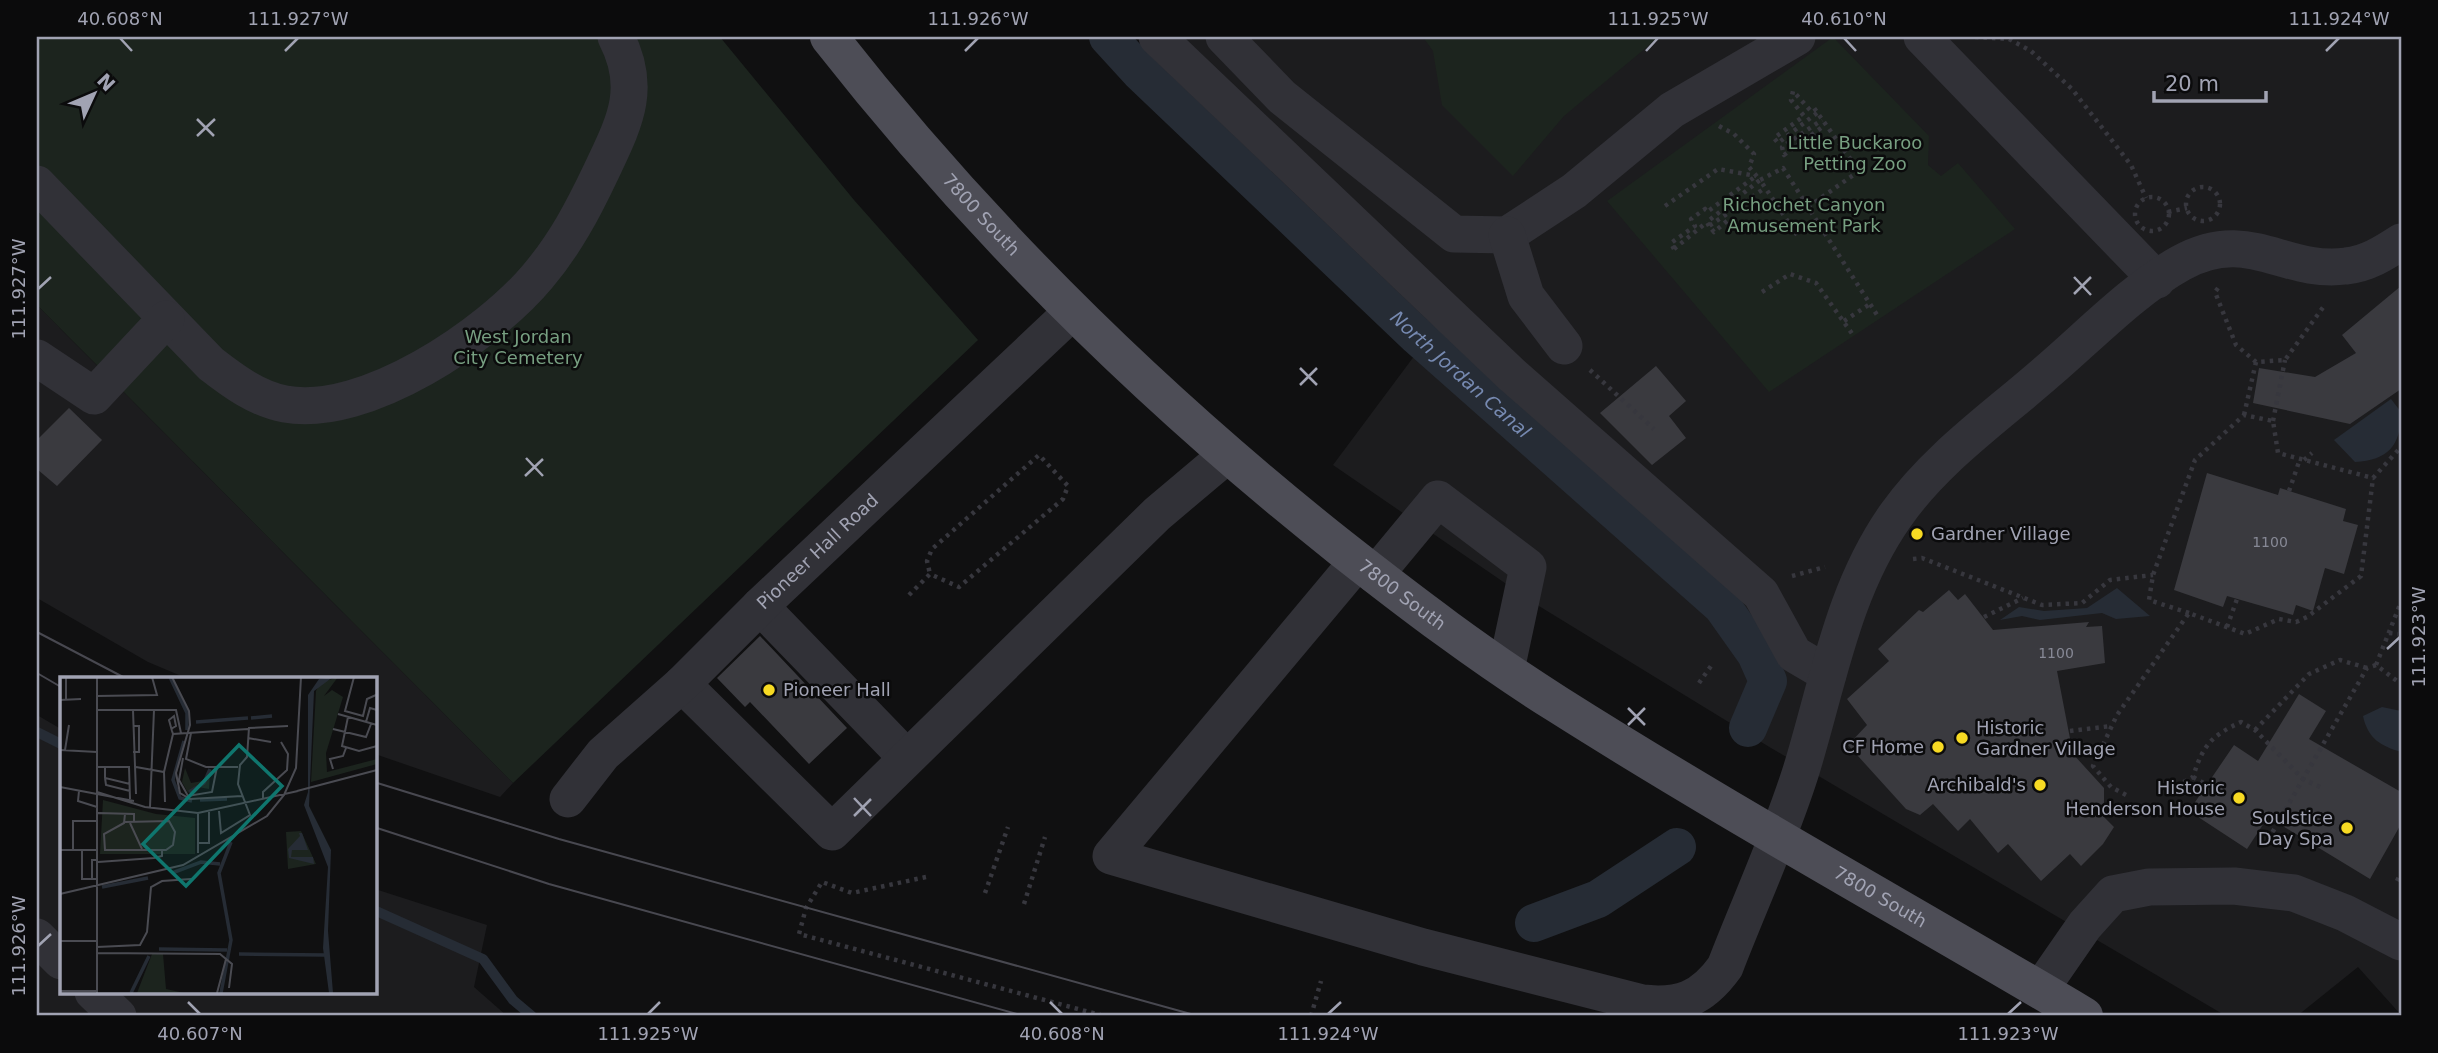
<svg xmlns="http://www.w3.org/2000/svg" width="2438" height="1053" font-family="'DejaVu Sans',sans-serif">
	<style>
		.built { fill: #1c1c1e }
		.green { fill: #1c241e }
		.water { fill: #262c35 }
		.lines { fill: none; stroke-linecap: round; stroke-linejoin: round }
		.stream { stroke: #262c35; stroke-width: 10 }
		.canal { stroke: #262c35; stroke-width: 38 }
		.building { fill: #3a3a3f }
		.path { stroke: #37373e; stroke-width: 4.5; stroke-dasharray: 3.5 5; stroke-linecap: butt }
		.minor { stroke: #313137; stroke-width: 37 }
		.major { stroke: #4d4d56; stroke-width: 38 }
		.tram { stroke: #484850; stroke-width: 2 }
		.ticks { fill: none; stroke: #a1a3b3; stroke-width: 2.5 }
		.poi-dot { fill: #f7da23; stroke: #0b0b0c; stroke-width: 2.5 }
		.labels { text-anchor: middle; stroke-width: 5; stroke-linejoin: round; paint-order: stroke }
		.number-label { font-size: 14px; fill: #878996 }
		.park-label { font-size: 18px; fill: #779f81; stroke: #0b0b0c }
		.street-label { font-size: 18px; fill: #a1a3b3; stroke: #0b0b0c }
		.poi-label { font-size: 18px; fill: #a1a3b3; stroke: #0b0b0c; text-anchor: end }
		.water-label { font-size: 19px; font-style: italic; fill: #7689b0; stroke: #0b0b0c }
		.inset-river { fill: none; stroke: #262c35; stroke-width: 3.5 }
		.inset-road { fill: none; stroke: #4a4b52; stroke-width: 2 }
		.view { fill: #0f766e; fill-opacity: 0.15; stroke: #0f766e; stroke-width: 3.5 }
		.inset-edge { fill: none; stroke: #a1a3b3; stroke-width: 3.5 }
		.neatline { fill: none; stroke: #a1a3b3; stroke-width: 2.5 }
		.ticks-label { font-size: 18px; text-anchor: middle; fill: #a1a3b3 }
	</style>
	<rect width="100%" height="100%" fill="#101011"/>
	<g class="built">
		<path d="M1179,37H2401V1015L2358,967L2297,1016H2226L1771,748L1534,603L1333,465L1447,312Z"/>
		<path d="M37,305L513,783L500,797L375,754L374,678H186L148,662L37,598Z"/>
		<path d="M37,715L61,729V992H374L375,889L487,925L474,987L507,1016H37Z"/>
	</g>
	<g class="green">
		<path d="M37,37H720L854,200L978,340L513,783L37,305Z"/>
		<path d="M1423,37H1659L1564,116L1513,176L1442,105L1433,51Z"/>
		<path d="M1833,37L1929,136L1928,165L1941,176L1958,163L2015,229L1769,392L1607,201Z"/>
	</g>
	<g class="water">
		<path d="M2391,399L2401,412C2401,446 2388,460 2355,462L2334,440Z"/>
		<path d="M2117,588L2150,616L2116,619L2102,613L2040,620L2022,616L2000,620L2019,607L2044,611L2087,608Z"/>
		<path d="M2382,707L2401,711V752C2381,746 2368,739 2363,716Z"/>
	</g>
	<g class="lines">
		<g class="stream">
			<path d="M37,732L61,744"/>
			<path d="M374,910L483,959L513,1000L532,1016"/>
		</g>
		<g class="canal">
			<path id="s1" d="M1108,37L1140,72L1416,335L1722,606L1756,654L1768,681L1748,728"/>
			<path d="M1534,923L1598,899L1677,847"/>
		</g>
	</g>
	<g class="building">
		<path d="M2401,286V389L2350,424L2253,403L2259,368L2315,377L2356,353L2342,335Z"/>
		<path d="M1656,366L1686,401L1669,416L1686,438L1652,465L1600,413Z"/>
		<path d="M69,408L102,440L57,486L37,469V440Z"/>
		<path d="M2207,473L2278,495L2280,488L2346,509L2343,521L2358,525L2344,574L2325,568L2313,611L2296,605L2293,615L2227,596L2223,607L2174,590Z"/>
		<path d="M1949,590L1958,600L1965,594L1993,630L2089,622L2086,627L2102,626L2105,663L2057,671L2073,754L2104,788V817L2114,827L2103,844L2081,866L2070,854L2041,881L2008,844L1998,853L1970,819L1958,831L1933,804L1920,815L1906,809L1848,745L1867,725L1847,699L1889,661L1878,649L1919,610L1923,612Z"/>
		<path d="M760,636L847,728L809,764L750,702L745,707L717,678Z"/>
		<path d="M2299,694L2326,711L2309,739L2401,792V824L2370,879L2268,817L2247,849L2189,811L2234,745L2258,761Z"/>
	</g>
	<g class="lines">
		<g class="path">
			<path d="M1975,37L2009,39L2031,51L2072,89L2131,165L2146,198"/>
			<path d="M1817,113L1778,143L1774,138L1804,116L1791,100L1793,91L1810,110L1814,108L1859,171L1808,207L1879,318"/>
			<path d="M1719,126L1734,134L1754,154L1749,167L1760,180L1783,168L1808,207"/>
			<path d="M1821,128L1784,155L1782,147L1822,120"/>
			<circle cx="2203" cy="204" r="17"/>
			<circle cx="2152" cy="214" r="17"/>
			<path d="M1665,206L1718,169L1756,176"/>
			<path d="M2168,212L2187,208"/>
			<path d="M1727,221L1714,232L1709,226L1765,188"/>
			<path d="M1709,226L1707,222L1760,180L1797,235"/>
			<path d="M1674,249L1671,243L1695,226L1691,219L1705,209L1707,212L1756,176"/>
			<path d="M1674,249L1707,222"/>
			<path d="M2218,288L2215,292L2236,345L2256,362L2285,360L2324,306"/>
			<path d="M1762,292L1790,274L1816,283L1853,335"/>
			<path d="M1844,321L1870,304"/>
			<path d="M1590,370L1654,429"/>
			<path d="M2244,415L2256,362"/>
			<path d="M2273,421L2285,360"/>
			<path d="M2304,460L2312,453"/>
			<path d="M2289,491L2300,459"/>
			<path d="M1913,559L1922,558L2042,605L2082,603L2110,580L2153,575"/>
			<path d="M1792,576L1825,567"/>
			<path d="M909,595L930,574L959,587L1063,499L1068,486L1039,455L932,549L927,561L930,574"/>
			<path d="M2189,613L2149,600L2153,575L2195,460L2244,415L2273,421L2278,453L2373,478L2401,447"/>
			<path d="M1984,617L2023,598"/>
			<path d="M2227,627L2237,599"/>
			<path d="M2389,633L2398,634"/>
			<path d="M2376,665L2401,602"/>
			<path d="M1699,683L1711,666"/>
			<path d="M2255,730L2309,674L2340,660L2367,668"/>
			<path d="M2070,731L2111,726"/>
			<path d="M2193,777L2207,785"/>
			<path d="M2176,786L2193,777C2203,745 2211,736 2241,722L2255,730L2303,779L2268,840"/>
			<path d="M2320,787L2303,779L2367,668L2376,665L2401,684"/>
			<path d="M2126,795L2111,787L2093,766L2117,715L2189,613L2245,634L2279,619L2296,622L2307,617L2361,576L2373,478"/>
			<path d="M926,877L852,893L822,882L806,908L799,934L1104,1016"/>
			<path d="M2397,881L2401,873"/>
			<path d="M985,893L1008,827"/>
			<path d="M1024,904L1045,837"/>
			<path d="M1311,1016L1321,981"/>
		</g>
		<g class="minor">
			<path d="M1157,37L1511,374L1761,594L1794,654L1828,674"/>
			<path d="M1224,37L1282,97L1454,234L1507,235L1574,191L1672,110L1797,37"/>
			<path d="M1922,37L2157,280"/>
			<path d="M37,184L211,364C233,381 257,399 285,404C365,419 489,335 538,276C565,244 583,210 601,172C624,123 643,89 616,37"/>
			<path d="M1507,235L1526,296L1564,346"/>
			<path d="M37,358L94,396L166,319"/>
			<path d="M1358,561L1111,856L1423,947L1642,1003C1680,1007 1702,999 1725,967C1750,902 1780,838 1801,771C1828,684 1842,591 1896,515C1936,458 1997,416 2048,371C2089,336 2134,289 2181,263C2249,226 2282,274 2346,266C2367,264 2384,253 2401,242"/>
			<path d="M1375,575L1438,499L1528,567L1506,670"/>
			<path d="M760,606L906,757"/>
			<path d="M682,684L832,832L1157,514L1227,455"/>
			<path id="s2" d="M568,799L603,754L682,684L760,606L1073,311"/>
			<path d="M37,937L61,961"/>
			<path d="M2040,990L2085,925L2113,894L2149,887L2234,886L2294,893L2345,913L2401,942"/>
			<path d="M93,992L118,1016"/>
		</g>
		<path class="major" id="s3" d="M829,37C978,227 1152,398 1341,548C1411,603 1482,657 1557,704C1729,813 1909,912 2084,1016"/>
		<g class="tram">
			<path d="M37,632L125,678"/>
			<path d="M37,673L61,687"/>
			<path d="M374,782L559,839L1198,1016"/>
			<path d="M374,827L549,884L1024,1016"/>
		</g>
	</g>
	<path class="ticks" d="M120,38L132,51M1844,38L1856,51M285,51L298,38M965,51L978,38M1646,51L1658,38M2326,51L2339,38M197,119L214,136M197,136L215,119M2074,277L2091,295M38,289L51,277M2074,294L2091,277M1300,368L1317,385M1300,385L1317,368M526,458L543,476M525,476L543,459M2387,649L2400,637M1628,708L1645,725M1628,725L1645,708M854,798L871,816M854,816L871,799M38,946L51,934M188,1002L200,1014M1050,1002L1062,1014M648,1014L660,1002M1328,1014L1341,1002M2008,1014L2021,1002"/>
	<g class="poi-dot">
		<circle cx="1917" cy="534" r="7"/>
		<circle cx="769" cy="690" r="7"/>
		<circle cx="1962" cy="738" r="7"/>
		<circle cx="1938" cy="747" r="7"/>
		<circle cx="2040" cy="785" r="7"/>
		<circle cx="2239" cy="798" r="7"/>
		<circle cx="2347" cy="828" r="7"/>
	</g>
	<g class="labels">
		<g class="number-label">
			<text x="2270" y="547">1100</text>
			<text x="2056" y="658">1100</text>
		</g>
		<g class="park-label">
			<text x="1855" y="149">Little Buckaroo<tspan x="1855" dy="21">Petting Zoo</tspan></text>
			<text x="1804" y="211">Richochet Canyon<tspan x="1804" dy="21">Amusement Park</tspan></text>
			<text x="518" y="343">West Jordan<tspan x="518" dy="21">City Cemetery</tspan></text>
		</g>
		<g class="street-label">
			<text dy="6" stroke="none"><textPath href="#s3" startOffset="234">7800 South</textPath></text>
			<text dy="6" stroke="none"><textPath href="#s2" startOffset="352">Pioneer Hall Road</textPath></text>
			<text dy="6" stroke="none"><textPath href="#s3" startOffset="802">7800 South</textPath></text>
			<text dy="6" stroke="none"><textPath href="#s3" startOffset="1368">7800 South</textPath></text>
		</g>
		<g class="poi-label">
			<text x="1931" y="540" text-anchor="start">Gardner Village</text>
			<text x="783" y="696" text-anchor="start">Pioneer Hall</text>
			<text x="1976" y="734" text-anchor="start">Historic<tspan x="1976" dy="21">Gardner Village</tspan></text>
			<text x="1924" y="753">CF Home</text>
			<text x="2026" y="791">Archibald's</text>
			<text x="2225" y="794">Historic<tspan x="2225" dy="21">Henderson House</tspan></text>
			<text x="2333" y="824">Soulstice<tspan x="2333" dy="21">Day Spa</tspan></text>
		</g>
		<g class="water-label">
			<text dy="7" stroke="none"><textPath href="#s1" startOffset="488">North Jordan Canal</textPath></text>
		</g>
	</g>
	<g transform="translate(60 677)">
		<rect width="317" height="317" fill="#101011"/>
		<path d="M278,0L264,19L272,13L283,20L266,76L267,95L317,82V87L251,105L256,14L260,6ZM125,91L131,106L143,104L150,94L149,112L138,110L128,116L122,105ZM43,123L96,137L135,141V177H40ZM241,154L256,187L228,192L226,155ZM92,277H103L106,312L124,316H77Z" fill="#1c241e"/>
		<path d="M273,0L254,14L249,129L271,173L268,254L273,316H269L263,271L268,190L244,128L248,115V18L259,2ZM239,156H242L248,173H232L231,180H253L254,187L229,181L228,172L240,159Z" fill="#262c35"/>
		<path class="inset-river" d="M110,0L127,36V53M191,41L212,39M136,45L188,41M124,64L113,103L120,121L132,124M129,115L144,106L150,92M140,123L167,122M112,196L141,185L160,187M42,210L88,201M99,272L167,273M179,277L265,278M71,316L89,279M161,316L171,263L159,196L171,165"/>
		<path class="inset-road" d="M6,0V22M112,0L129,34L130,48L116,96L120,116L130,122L182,119M294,0L285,34L303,39L307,22L316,18M37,19L97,18L92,0M0,23L21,22M37,33H116L121,56M73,33L76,117M278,37L317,48M288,40L282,69L299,74L317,69M306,45L310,31L317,33M111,52L116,49L114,39L109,43L112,54L113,57M273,52L306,60L311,47M131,56L126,82L146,90H178M188,61L211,65M0,73L37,75M5,73L9,48M73,75H79V49H73M123,81L119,103L128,119L152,115L157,90M37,90H69L70,122M45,90V101L70,107M76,90L104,95L113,57L188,52M273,92L270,82L283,79L286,71M104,95L105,125M45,101L46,108L70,114M0,110L74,124M19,114L18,124L37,130M237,114L317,93M37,115L85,130L138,136L238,114M203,121V115L227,93L228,77L221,65M90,130L94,33M159,134L161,156L190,138L178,107L180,88L187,80L189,51L228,49M38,136L74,137V144M138,136V176M65,145L109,144L115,155L113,168L106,173H45L44,157L64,146L65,137M70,146L82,172M137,166H149V135M0,173H37M13,173V144H37M22,173V202H37M38,185L94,181L102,179V173M32,202V183H36M0,217L123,188L207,139L224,118L236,91L241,0M0,264H36M37,270L80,268L87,255L91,210L102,204L131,202M37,276L160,277L172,287L169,311M0,314H37M37,316V0M157,316L166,282"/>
		<path class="view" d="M179,68L222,109L126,209L83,167Z"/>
		<rect width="317" height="317" class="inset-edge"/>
	</g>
	<rect width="2438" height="1053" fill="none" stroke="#0b0b0c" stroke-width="77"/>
	<g transform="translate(94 94) rotate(46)" stroke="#0b0b0c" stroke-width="5" paint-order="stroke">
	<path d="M0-5L12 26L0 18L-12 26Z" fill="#a1a3b3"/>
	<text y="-10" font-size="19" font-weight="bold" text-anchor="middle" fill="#a1a3b3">N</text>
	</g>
	<path d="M2154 91v10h112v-10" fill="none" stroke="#a1a3b3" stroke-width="3.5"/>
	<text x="2165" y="91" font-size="21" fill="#a1a3b3" stroke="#0b0b0c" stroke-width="5" paint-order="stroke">20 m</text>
	<rect x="38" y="38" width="2362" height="976" class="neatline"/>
	<g class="ticks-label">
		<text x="120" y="25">40.608°N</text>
		<text x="298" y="25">111.927°W</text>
		<text x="978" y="25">111.926°W</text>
		<text x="1658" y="25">111.925°W</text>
		<text x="1844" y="25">40.610°N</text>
		<text x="2339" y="25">111.924°W</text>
		<text transform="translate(19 289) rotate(-90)" y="6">111.927°W</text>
		<text transform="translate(2419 637) rotate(-90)" y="6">111.923°W</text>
		<text transform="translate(19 946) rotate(-90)" y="6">111.926°W</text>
		<text x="200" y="1040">40.607°N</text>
		<text x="648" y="1040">111.925°W</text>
		<text x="1062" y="1040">40.608°N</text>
		<text x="1328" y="1040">111.924°W</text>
		<text x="2008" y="1040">111.923°W</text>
	</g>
</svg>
